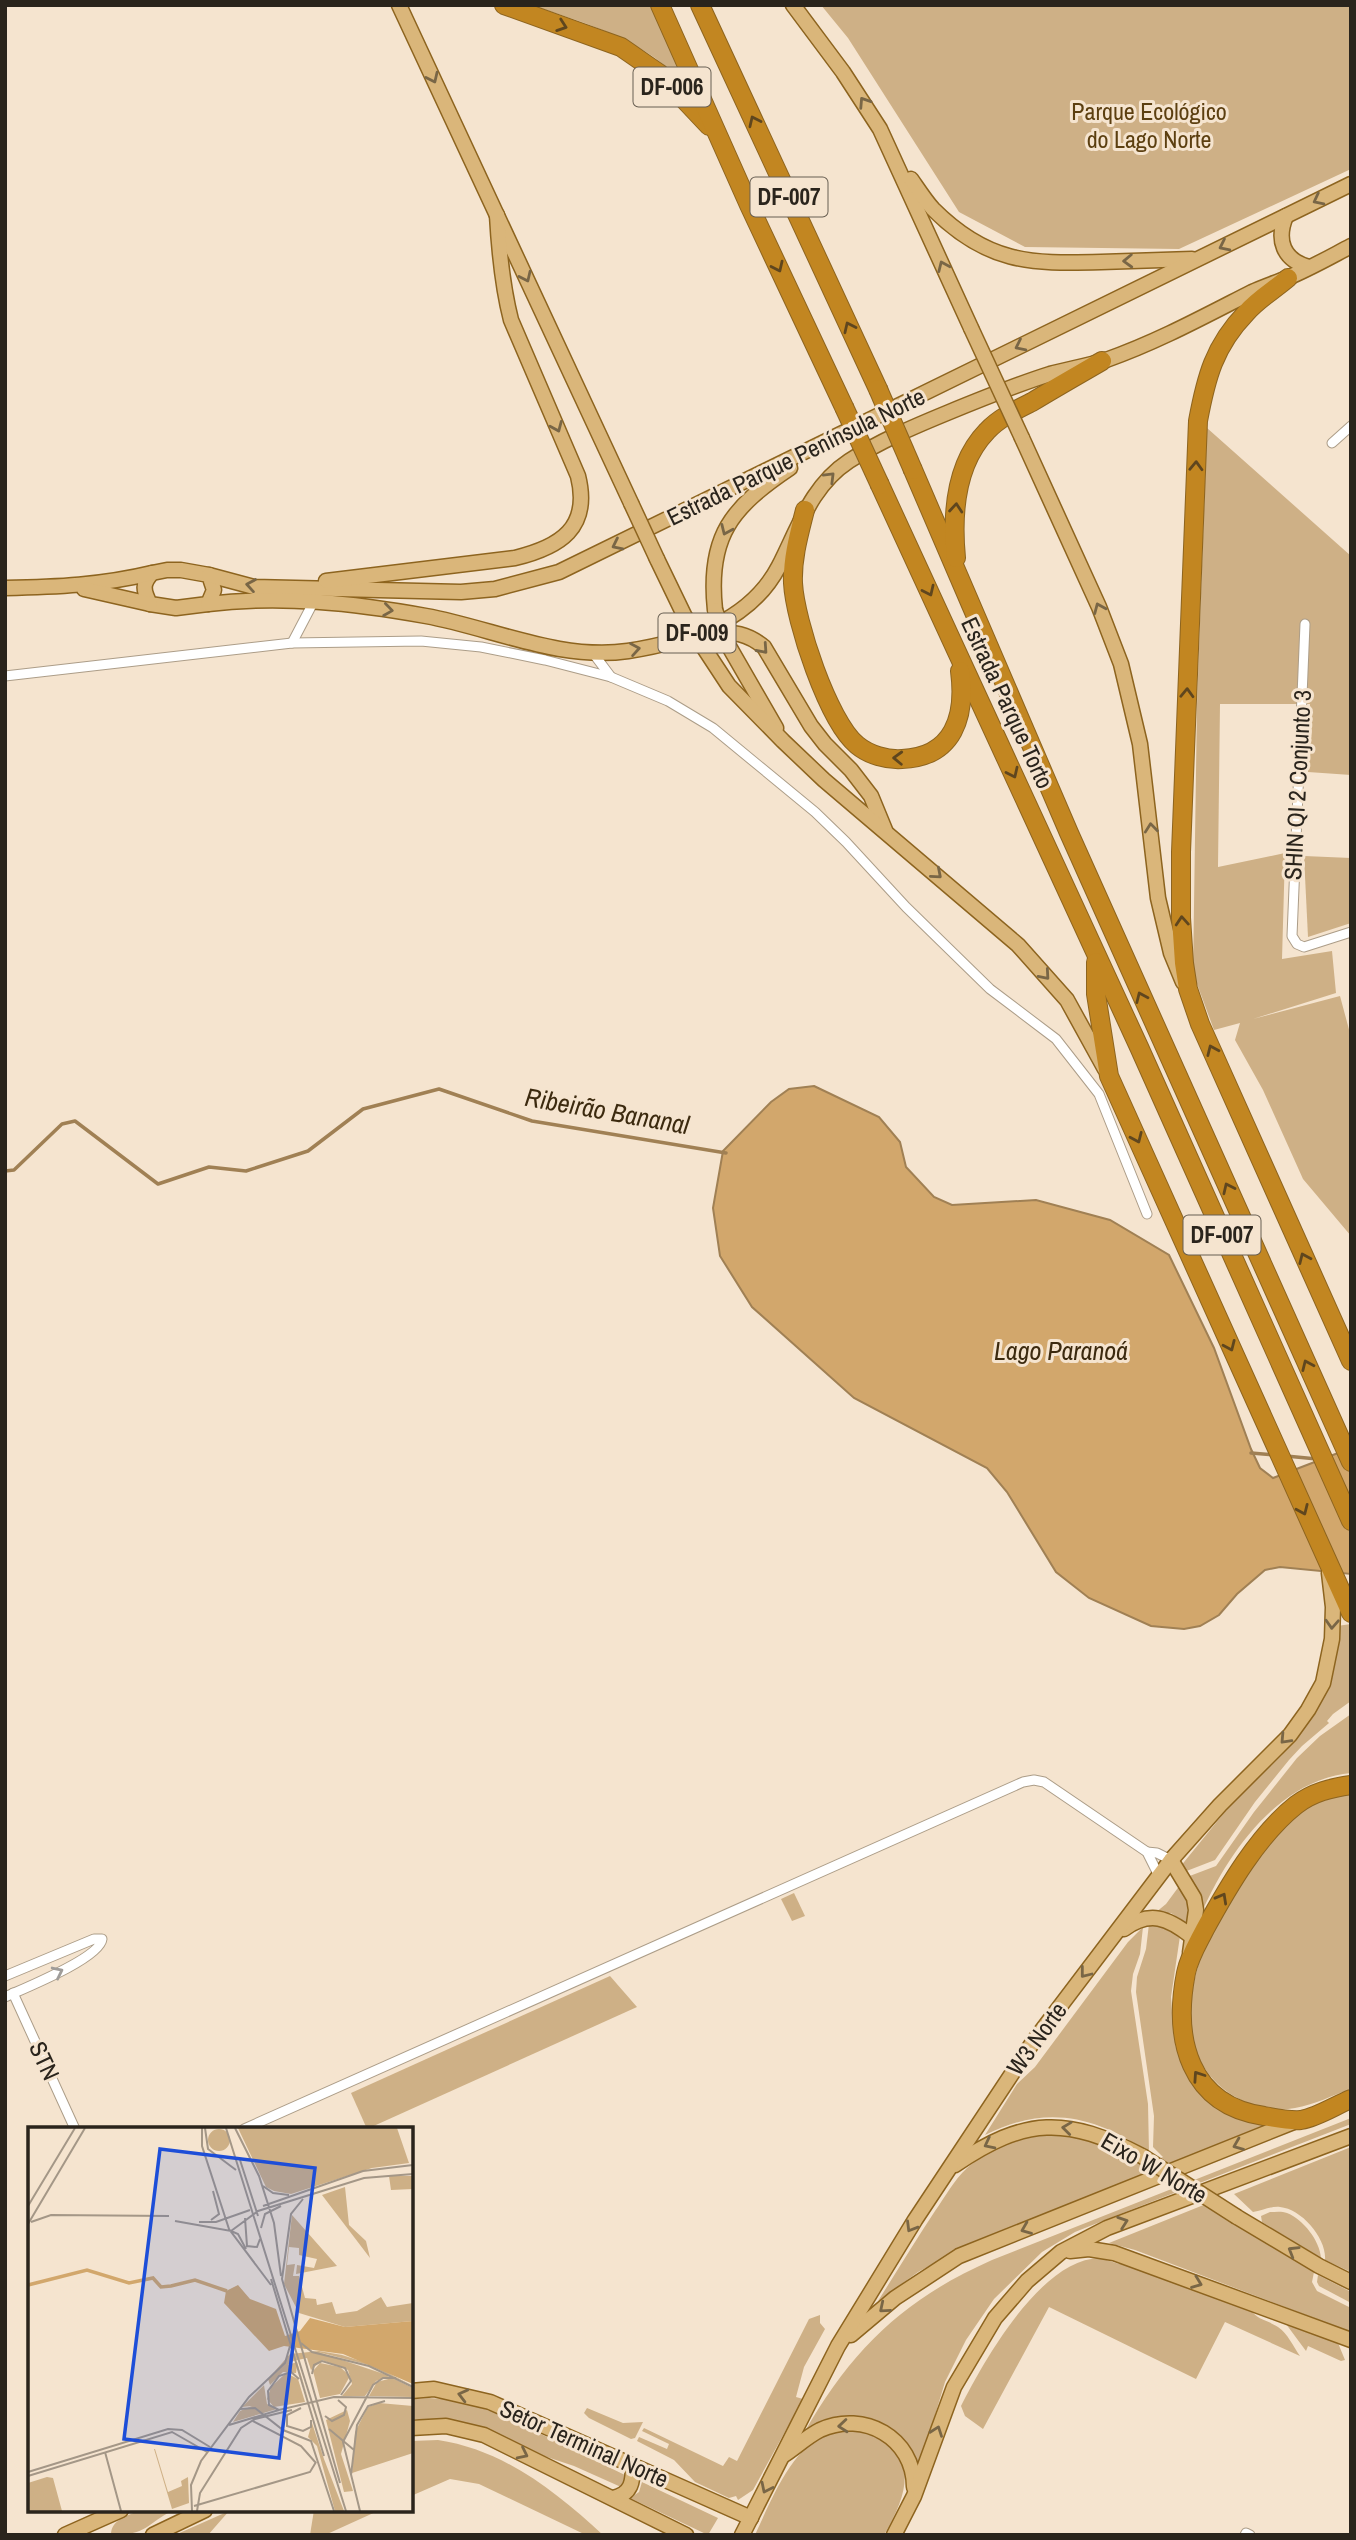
<svg xmlns="http://www.w3.org/2000/svg" width="1356" height="2540" font-family="'Archivo Narrow',sans-serif">
	<style>
		.green { fill: #ceb086 }
		.water { fill: #d2a76c; stroke: #a08054; stroke-width: 2 }
		.lines { fill: none; stroke-linecap: round; stroke-linejoin: round }
		.stream { stroke: #a08054; stroke-width: 3.5 }
		.street-casing { stroke: #ac9d88; stroke-width: 11 }
		.primary-casing { stroke: #8d641f; stroke-width: 17 }
		.highway-casing { stroke: #8d641f; stroke-width: 20 }
		.street { stroke: #fff; stroke-width: 9 }
		.primary { stroke: #dab67a; stroke-width: 14 }
		.highway { stroke: #c28621; stroke-width: 18 }
		.primary-bridge-casing { stroke: #8d641f; stroke-width: 17; stroke-linecap: butt }
		.highway-bridge-casing { stroke: #8d641f; stroke-width: 20; stroke-linecap: butt }
		.primary-bridge { stroke: #dab67a; stroke-width: 14 }
		.highway-bridge { stroke: #c28621; stroke-width: 18 }
		.oneway { stroke: #5f461e }
		.oneway2 { stroke: #796646 }
		.oneway3 { stroke: #9f9c99 }
		.labels { text-anchor: middle; stroke-width: 6; stroke-linejoin: round; paint-order: stroke }
		.shield { fill: #f5e4cf; stroke: #675e52; stroke-width: 2 }
		.shield-label { font-size: 23px; font-weight: bold; fill: #2a241c }
		.park-label { font-size: 24px; fill: #5c3f10; stroke: #f5e4cf }
		.street-label { font-size: 24px; fill: #2a241c; stroke: #f5e4cf }
		.water-label { font-size: 26px; font-style: italic; fill: #3c2a0f; stroke: #f5e4cf }
		.inset-river { fill: none; stroke: #d2a76c; stroke-width: 3.5 }
		.inset-road { fill: none; stroke: #a49787; stroke-width: 2 }
		.view { fill: #1d4ed8; fill-opacity: 0.15; stroke: #1d4ed8; stroke-width: 3.5 }
		.inset-edge { fill: none; stroke: #2a241c; stroke-width: 3.5 }
	</style>
	<rect width="100%" height="100%" fill="#f5e4cf"/>
	<g class="green">
		<path d="M532,5H654L696,98C688,89 679,78 670,70C631,35 580,22 532,5Z"/>
		<path d="M821,5H1351V169L1179,249L1025,247L959,212L848,38Z"/>
		<path d="M1207,428L1351,556V775L1308,772L1310,704H1220L1218,867L1285,853L1282,959L1332,951L1336,993L1253,1019L1340,996L1351,1037V1236L1303,1179L1263,1090L1235,1040L1240,1023L1214,1030L1193,973L1197,704Z"/>
		<path d="M1304,856L1351,858V923L1308,937Z"/>
		<path d="M1351,1624V1701L1333,1714L1327,1721L1329,1723L1302,1746L1289,1760L1255,1802L1215,1860L1184,1872L1180,1867L1237,1797L1295,1740L1314,1710L1337,1626Z"/>
		<path d="M1351,1714V1773C1277,1780 1225,1856 1199,1919L1187,1877L1216,1866L1254,1812L1297,1758L1320,1736Z"/>
		<path d="M1351,1791V2089C1333,2095 1314,2105 1295,2108C1273,2112 1248,2106 1229,2093C1130,2025 1245,1835 1325,1795C1332,1792 1343,1792 1351,1791Z"/>
		<path d="M1180,1885L1188,1905L1187,1923L1171,1913H1155L1166,1904Z"/>
		<path d="M794,1893L805,1916L792,1921L781,1899Z"/>
		<path d="M1151,1923L1178,1931L1180,1936L1171,1997L1174,2036L1176,2048L1192,2082L1235,2116L1259,2124L1284,2121L966,2246L918,2272L878,2301C897,2271 916,2240 935,2211C945,2197 954,2180 967,2168C992,2145 1041,2126 1076,2135C1099,2141 1123,2153 1143,2166L1163,2157L1153,2147L1154,2116L1136,1992L1137,1977L1146,1949L1149,1924Z"/>
		<path d="M1143,1927L1140,1954L1133,1974L1131,1991L1148,2104L1149,2152C1094,2116 1047,2104 985,2135L1017,2084L1035,2067L1128,1942Z"/>
		<path d="M610,1976L637,2007L367,2129L351,2093Z"/>
		<path d="M1351,2118V2124L1115,2216L1075,2232L1042,2252L994,2299L966,2340L945,2382L919,2468C915,2459 912,2450 906,2443C890,2423 860,2411 835,2419C824,2422 814,2428 804,2433C852,2349 904,2299 992,2260Z"/>
		<path d="M1351,2147V2272L1325,2260C1327,2239 1302,2209 1280,2207C1270,2206 1262,2211 1253,2212L1234,2194Z"/>
		<path d="M1206,2204L1314,2272L1312,2282L1317,2291L1351,2308V2332L1135,2250L1109,2243Z"/>
		<path d="M1270,2212C1275,2212 1282,2211 1287,2213C1303,2219 1320,2241 1321,2258L1262,2222L1261,2216Z"/>
		<path d="M1100,2258L1119,2264H1128L1249,2308C1258,2321 1266,2319 1278,2327C1288,2334 1293,2346 1300,2356L1225,2322L1196,2379L1049,2307L983,2429L965,2416L961,2406C985,2359 1041,2259 1100,2258Z"/>
		<path d="M1318,2275L1351,2292V2303L1319,2286L1317,2282Z"/>
		<path d="M820,2315V2323L825,2329L804,2367L796,2397L803,2399L753,2490L738,2500L736,2496L729,2498L695,2482L674,2460L637,2441L639,2437L667,2449L669,2444L642,2431L644,2428L723,2466L729,2457L737,2461L809,2319Z"/>
		<path d="M1286,2324L1338,2343L1345,2360L1341,2361L1308,2346L1306,2351Z"/>
		<path d="M429,2398L456,2400L500,2414L629,2477L621,2487L574,2466L544,2456L483,2427L445,2419H411V2399Z"/>
		<path d="M587,2408L623,2423L643,2422L635,2438L631,2439L589,2418L584,2413Z"/>
		<path d="M852,2428C918,2446 914,2484 884,2535H755C771,2501 792,2445 831,2432C837,2430 846,2430 852,2428Z"/>
		<path d="M438,2440C504,2450 555,2491 603,2535H586L479,2484L450,2479L411,2496V2441Z"/>
		<path d="M642,2482L718,2518L708,2535L630,2498L639,2492Z"/>
		<path d="M140,2510H174C145,2524 149,2535 111,2535C111,2519 128,2516 140,2510Z"/>
		<path d="M314,2510H380L325,2535H310Z"/>
		<path d="M229,2511L208,2535H175Z"/>
	</g>
	<path class="water" d="M814,1086L879,1117L900,1142L906,1167L934,1197L952,1205L1036,1200L1110,1220L1169,1255L1214,1348L1251,1449L1260,1468L1273,1478L1351,1448V1574L1280,1567L1265,1570L1237,1594L1219,1615L1200,1626L1184,1629L1151,1626L1089,1598L1056,1572L1007,1492L987,1468L854,1398L752,1307L720,1256L713,1208L723,1151L771,1102L789,1089Z"/>
	<g class="lines">
		<g class="stream">
			<path d="M5,1171L14,1170L62,1124L75,1121L158,1184L209,1167L246,1171L308,1151L363,1109L439,1089L532,1121L726,1153"/>
			<path d="M1251,1453L1275,1455"/>
			<path d="M1286,1456L1317,1459"/>
		</g>
		<defs>
			<g id="street">
				<path d="M1332,443L1351,426"/>
				<path d="M1305,624L1292,936L1297,944L1304,947L1351,932"/>
				<path d="M292,643L314,601"/>
				<path d="M593,653L611,677"/>
				<path d="M5,676L292,643L421,641L481,647L545,660L611,677L668,701L713,728L815,812L846,842L906,907L990,989L1056,1039L1099,1094L1147,1214"/>
				<path d="M1147,1852L1157,1853L1171,1860"/>
				<path d="M5,1976L94,1939H102C100,1958 25,1988 5,1997"/>
				<path d="M13,1993L75,2129"/>
				<path d="M244,2129L1023,1782L1034,1780L1044,1782L1147,1852L1159,1876"/>
				<path d="M1245,2535L1246,2533L1250,2535"/>
			</g>
			<g id="primary">
				<path d="M399,5L631,503"/>
				<path d="M793,5L843,72L880,129L971,328"/>
				<path d="M911,179C918,189 925,200 933,209C987,263 1029,264 1101,262C1131,261 1162,260 1192,259"/>
				<path d="M1286,216C1276,240 1283,260 1309,267"/>
				<path d="M1022,438L1099,607L1121,664L1140,744L1158,898L1171,953L1183,982"/>
				<path d="M657,559L685,617"/>
				<path d="M167,570H181L209,575L214,590L208,604L176,608L150,604C143,590 142,584 152,573Z"/>
				<path d="M209,575L254,587L461,592L495,589L559,572L1351,184"/>
				<path d="M326,581L515,558C560,547 591,528 578,476L511,320C502,285 499,251 497,215"/>
				<path d="M5,588C57,587 102,585 152,573"/>
				<path d="M84,589L150,604"/>
				<path d="M208,604C280,595 354,603 426,616C492,628 560,661 628,651C686,642 750,622 779,566C799,527 811,486 849,461C880,441 913,427 947,413C981,399 1015,385 1050,374C1068,369 1088,366 1106,360C1157,342 1203,317 1252,292C1263,287 1275,283 1287,278C1309,269 1330,257 1351,246"/>
				<path d="M715,610C707,536 732,507 790,468"/>
				<path d="M712,632C734,632 747,633 764,647L811,726L825,744L851,770L871,796L885,830"/>
				<path d="M727,643L776,728"/>
				<path d="M704,648L729,686L783,741L824,780L1018,945L1067,1000L1105,1069"/>
				<path d="M1171,1860L1194,1898L1196,1910L1190,1953"/>
				<path d="M1124,1929C1150,1910 1168,1918 1191,1936"/>
				<path d="M955,2165C1025,2117 1067,2116 1142,2156"/>
				<path d="M1237,2217L1319,2266L1351,2282"/>
				<path d="M1070,2251L1089,2249L1114,2253L1351,2340"/>
				<path d="M851,2335L895,2298L959,2256L1296,2121"/>
				<path d="M411,2391L434,2389L490,2402L751,2518"/>
				<path d="M411,2428L446,2426L484,2435L686,2535"/>
				<path d="M784,2455C796,2447 808,2436 820,2430C864,2410 914,2438 914,2487"/>
				<path d="M613,2498C632,2494 633,2481 633,2465"/>
				<path d="M65,2535L121,2510"/>
				<path d="M153,2535L205,2510"/>
				<path d="M742,2535L838,2346L915,2220L1033,2042L1171,1860L1220,1805L1290,1735L1308,1710L1323,1683L1332,1639L1333,1607L1329,1573"/>
				<path d="M894,2535L914,2496L954,2387L995,2318L1027,2281L1061,2252L1107,2228L1351,2136"/>
			</g>
			<g id="highway">
				<path d="M504,5L621,47L660,74L709,126"/>
				<path d="M660,5L749,205L844,407"/>
				<path d="M700,5L878,389"/>
				<path d="M1288,278C1274,290 1258,299 1246,313C1214,346 1206,378 1198,421L1181,852V918L1184,963L1188,989L1200,1024L1351,1361"/>
				<path d="M913,470L1069,833L1351,1462"/>
				<path d="M880,485L1139,1047L1351,1521"/>
				<path d="M805,510C799,534 792,558 793,583C795,621 828,721 857,745C869,755 887,760 902,759C954,757 966,716 960,671"/>
				<path d="M956,558C952,516 955,464 987,431C999,418 1016,410 1032,402C1055,388 1078,375 1102,361"/>
				<path d="M1096,962V994L1109,1076L1351,1613"/>
				<path d="M1351,1785C1331,1788 1313,1792 1296,1805C1258,1835 1228,1887 1205,1929C1198,1943 1189,1957 1186,1973C1173,2039 1189,2105 1264,2116C1275,2118 1290,2121 1301,2120C1318,2117 1336,2105 1351,2099"/>
			</g>
		</defs>
		<use href="#street" class="street-casing"/>
		<use href="#primary" class="primary-casing"/>
		<use href="#highway" class="highway-casing"/>
		<use href="#street" class="street"/>
		<use href="#primary" class="primary"/>
		<use href="#highway" class="highway"/>
		<defs>
			<g id="primary-bridge">
				<path d="M971,328L1022,438"/>
				<path d="M631,503L657,559"/>
				<path d="M715,610L727,643"/>
				<path d="M685,617L704,648"/>
				<path d="M1142,2156L1237,2217"/>
			</g>
			<g id="highway-bridge">
				<path d="M878,389L913,470"/>
				<path d="M844,407L880,485"/>
			</g>
		</defs>
		<use href="#primary-bridge" class="primary-bridge-casing"/>
		<use href="#highway-bridge" class="highway-bridge-casing"/>
		<use href="#primary-bridge" class="primary-bridge"/>
		<use href="#highway-bridge" class="highway-bridge"/>
	</g>
	<defs><path id="oneway-chevron" d="M-2-3.5L2.5 0L-2 3.5" fill="none" stroke-width="1.6" stroke-linecap="round" stroke-linejoin="round" transform="scale(1.75)"/></defs>
	<g class="oneway">
		<use href="#oneway-chevron" transform="translate(562 26) rotate(19)"/>
		<use href="#oneway-chevron" transform="translate(754 121) rotate(-115)"/>
		<use href="#oneway-chevron" transform="translate(778 267) rotate(65)"/>
		<use href="#oneway-chevron" transform="translate(849 327) rotate(-115)"/>
		<use href="#oneway-chevron" transform="translate(1196 466) rotate(-88)"/>
		<use href="#oneway-chevron" transform="translate(956 508) rotate(-85)"/>
		<use href="#oneway-chevron" transform="translate(929 591) rotate(65)"/>
		<use href="#oneway-chevron" transform="translate(1187 693) rotate(-88)"/>
		<use href="#oneway-chevron" transform="translate(898 758) rotate(-178)"/>
		<use href="#oneway-chevron" transform="translate(1013 773) rotate(65)"/>
		<use href="#oneway-chevron" transform="translate(1182 921) rotate(-94)"/>
		<use href="#oneway-chevron" transform="translate(1141 997) rotate(-114)"/>
		<use href="#oneway-chevron" transform="translate(1212 1050) rotate(-114)"/>
		<use href="#oneway-chevron" transform="translate(1137 1138) rotate(66)"/>
		<use href="#oneway-chevron" transform="translate(1228 1188) rotate(-115)"/>
		<use href="#oneway-chevron" transform="translate(1304 1258) rotate(-114)"/>
		<use href="#oneway-chevron" transform="translate(1230 1346) rotate(66)"/>
		<use href="#oneway-chevron" transform="translate(1307 1365) rotate(-114)"/>
		<use href="#oneway-chevron" transform="translate(1303 1510) rotate(66)"/>
		<use href="#oneway-chevron" transform="translate(1222 1898) rotate(-61)"/>
		<use href="#oneway-chevron" transform="translate(1198 2076) rotate(-124)"/>
	</g>
	<g class="oneway2">
		<use href="#oneway-chevron" transform="translate(433 78) rotate(65)"/>
		<use href="#oneway-chevron" transform="translate(864 102) rotate(-123)"/>
		<use href="#oneway-chevron" transform="translate(1318 200) rotate(153)"/>
		<use href="#oneway-chevron" transform="translate(1224 246) rotate(154)"/>
		<use href="#oneway-chevron" transform="translate(1128 261) rotate(178)"/>
		<use href="#oneway-chevron" transform="translate(943 266) rotate(-114)"/>
		<use href="#oneway-chevron" transform="translate(526 277) rotate(65)"/>
		<use href="#oneway-chevron" transform="translate(1020 346) rotate(154)"/>
		<use href="#oneway-chevron" transform="translate(557 427) rotate(67)"/>
		<use href="#oneway-chevron" transform="translate(830 477) rotate(-45)"/>
		<use href="#oneway-chevron" transform="translate(726 530) rotate(114)"/>
		<use href="#oneway-chevron" transform="translate(617 545) rotate(154)"/>
		<use href="#oneway-chevron" transform="translate(251 585) rotate(-170)"/>
		<use href="#oneway-chevron" transform="translate(1099 608) rotate(-113)"/>
		<use href="#oneway-chevron" transform="translate(388 610) rotate(8)"/>
		<use href="#oneway-chevron" transform="translate(635 649) rotate(-10)"/>
		<use href="#oneway-chevron" transform="translate(763 649) rotate(48)"/>
		<use href="#oneway-chevron" transform="translate(1151 828) rotate(-96)"/>
		<use href="#oneway-chevron" transform="translate(937 874) rotate(41)"/>
		<use href="#oneway-chevron" transform="translate(1045 975) rotate(49)"/>
		<use href="#oneway-chevron" transform="translate(1332 1624) rotate(93)"/>
		<use href="#oneway-chevron" transform="translate(1285 1739) rotate(133)"/>
		<use href="#oneway-chevron" transform="translate(1085 1973) rotate(128)"/>
		<use href="#oneway-chevron" transform="translate(1067 2128) rotate(-173)"/>
		<use href="#oneway-chevron" transform="translate(989 2144) rotate(153)"/>
		<use href="#oneway-chevron" transform="translate(1238 2145) rotate(158)"/>
		<use href="#oneway-chevron" transform="translate(1123 2222) rotate(-19)"/>
		<use href="#oneway-chevron" transform="translate(911 2227) rotate(121)"/>
		<use href="#oneway-chevron" transform="translate(1026 2229) rotate(158)"/>
		<use href="#oneway-chevron" transform="translate(1293 2251) rotate(-149)"/>
		<use href="#oneway-chevron" transform="translate(1197 2283) rotate(21)"/>
		<use href="#oneway-chevron" transform="translate(884 2308) rotate(140)"/>
		<use href="#oneway-chevron" transform="translate(463 2395) rotate(-166)"/>
		<use href="#oneway-chevron" transform="translate(843 2426) rotate(175)"/>
		<use href="#oneway-chevron" transform="translate(937 2431) rotate(-70)"/>
		<use href="#oneway-chevron" transform="translate(523 2454) rotate(26)"/>
		<use href="#oneway-chevron" transform="translate(766 2488) rotate(116)"/>
	</g>
	<use class="oneway3" href="#oneway-chevron" transform="translate(58 1972) rotate(-26)"/>
	<g class="labels">
		<g class="shield">
			<rect x="633.5" y="67.5" width="77" height="39" rx="5"/>
			<rect x="750.5" y="177.5" width="77" height="39" rx="5"/>
			<rect x="658.5" y="613.5" width="77" height="39" rx="5"/>
			<rect x="1183.5" y="1215.5" width="77" height="39" rx="5"/>
		</g>
		<g class="shield-label">
			<text x="672" y="95">DF-006</text>
			<text x="789" y="205">DF-007</text>
			<text x="697" y="641">DF-009</text>
			<text x="1222" y="1243">DF-007</text>
		</g>
		<g class="park-label">
			<text x="1149" y="120">Parque Ecológico<tspan x="1149" dy="28">do Lago Norte</tspan></text>
		</g>
		<g class="street-label">
			<text transform="translate(796 457) rotate(-26)" y="8">Estrada Parque Península Norte</text>
			<text transform="translate(1007 703) rotate(65)" y="8">Estrada Parque Torto</text>
			<text transform="translate(1298 785) rotate(-87)" y="8">SHIN QI 2 Conjunto 3</text>
			<text transform="translate(1037 2039) rotate(-54)" y="8">W3 Norte</text>
			<text transform="translate(44 2061) rotate(65)" y="8">STN</text>
			<text transform="translate(1154 2168) rotate(30)" y="8">Eixo W Norte</text>
			<text transform="translate(584 2444) rotate(24)" y="8">Setor Terminal Norte</text>
		</g>
		<g class="water-label">
			<text transform="translate(607 1111) rotate(10)" y="9">Ribeirão Bananal</text>
			<text x="1061" y="1360">Lago Paranoá</text>
		</g>
	</g>
	<g transform="translate(28 2127)">
		<rect width="385" height="385" fill="#f5e4cf"/>
		<path d="M210,1H369L381,36L344,41L263,67L246,64L238,60ZM180 13a11 11 0 1 1 22 0a11 11 0 1 1-22 0ZM361,49H385V62L363,63ZM317,60L321,98L338,114L342,131L294,68ZM264,88L309,139L268,147L269,138L286,141L289,132L271,128V121L261,120L259,138L267,137L265,149H271L277,171L288,172L289,178L304,175L308,187L329,184L353,170L359,180L385,176V194L317,200L271,186L256,157ZM291,224L314,228L345,238L385,259L341,238L290,225L362,249L348,254L337,269H314L324,257L320,243L294,233L283,243L279,231L265,234L260,238L269,235L280,271L269,238L268,246L255,245L242,258L240,252L262,227ZM292,236L312,240L322,249L312,267L292,271L285,244ZM258,246L270,252L277,275L246,280L239,272L243,260ZM364,251L385,261V270L341,269L349,255ZM236,258L239,277L249,282L205,295L212,284L224,279L214,280ZM351,276L385,279V326L324,346L327,305L340,280ZM319,283L322,294L313,327L325,364L316,365L298,293ZM284,296L296,332L316,384H307L289,319L280,310ZM126,322H127L140,365L154,359L153,354L160,350L161,376L144,382ZM19,350L25,351L34,384H0V356Z" fill="#ceb086"/>
		<path d="M210,158L222,172L248,182L257,209L272,204L282,191L317,200L385,194V257L315,227L256,219L241,224L196,176L198,164Z" fill="#d2a76c"/>
		<path class="inset-river" d="M0,158L59,143L101,156L125,151L133,160L143,159L167,153L199,164"/>
		<path class="inset-road" d="M174,1V19L201,102L243,158M177,1L180,22L208,43M198,1L318,384M207,1L231,49L246,96L253,149M212,33L230,89M235,59L245,66L261,68M275,72L263,87L254,152L312,356M0,79L47,1M235,79L335,44L385,38M217,91L219,119L229,120L232,112M183,93L191,87L185,64M147,94L203,104L230,84L336,51L385,47M3,95L23,88L141,89M171,95H188L222,83M0,97L57,1M233,101L237,87L253,79M203,104L210,107L218,122M243,152L296,329M273,216L284,225L341,239L385,260M284,247L286,238L294,234L317,241L323,254L313,268M271,252L263,245L251,249L240,264L241,278L251,283L306,270L385,271M273,281L259,288V299L275,304L283,300V293M212,282L227,281L255,303L283,314L306,384M297,289L304,294L316,288L318,280L310,273M225,294L273,319L288,336M201,298L251,283M301,302L326,323M77,325L93,384M0,345L140,302L154,303L182,320M323,348L329,298L340,279L357,274M0,349L144,305L179,325M166,379L282,345L288,335M164,384L163,358L173,334L221,270L257,236L262,219M169,384L172,366L213,301L227,292L264,283M332,384L315,315L345,258L355,251H368"/>
		<path class="view" d="M132,22L287,41L251,331L96,312Z"/>
		<rect width="385" height="385" class="inset-edge"/>
	</g>
	<rect width="1356" height="2540" fill="none" stroke="#2a241c" stroke-width="14"/>
</svg>
